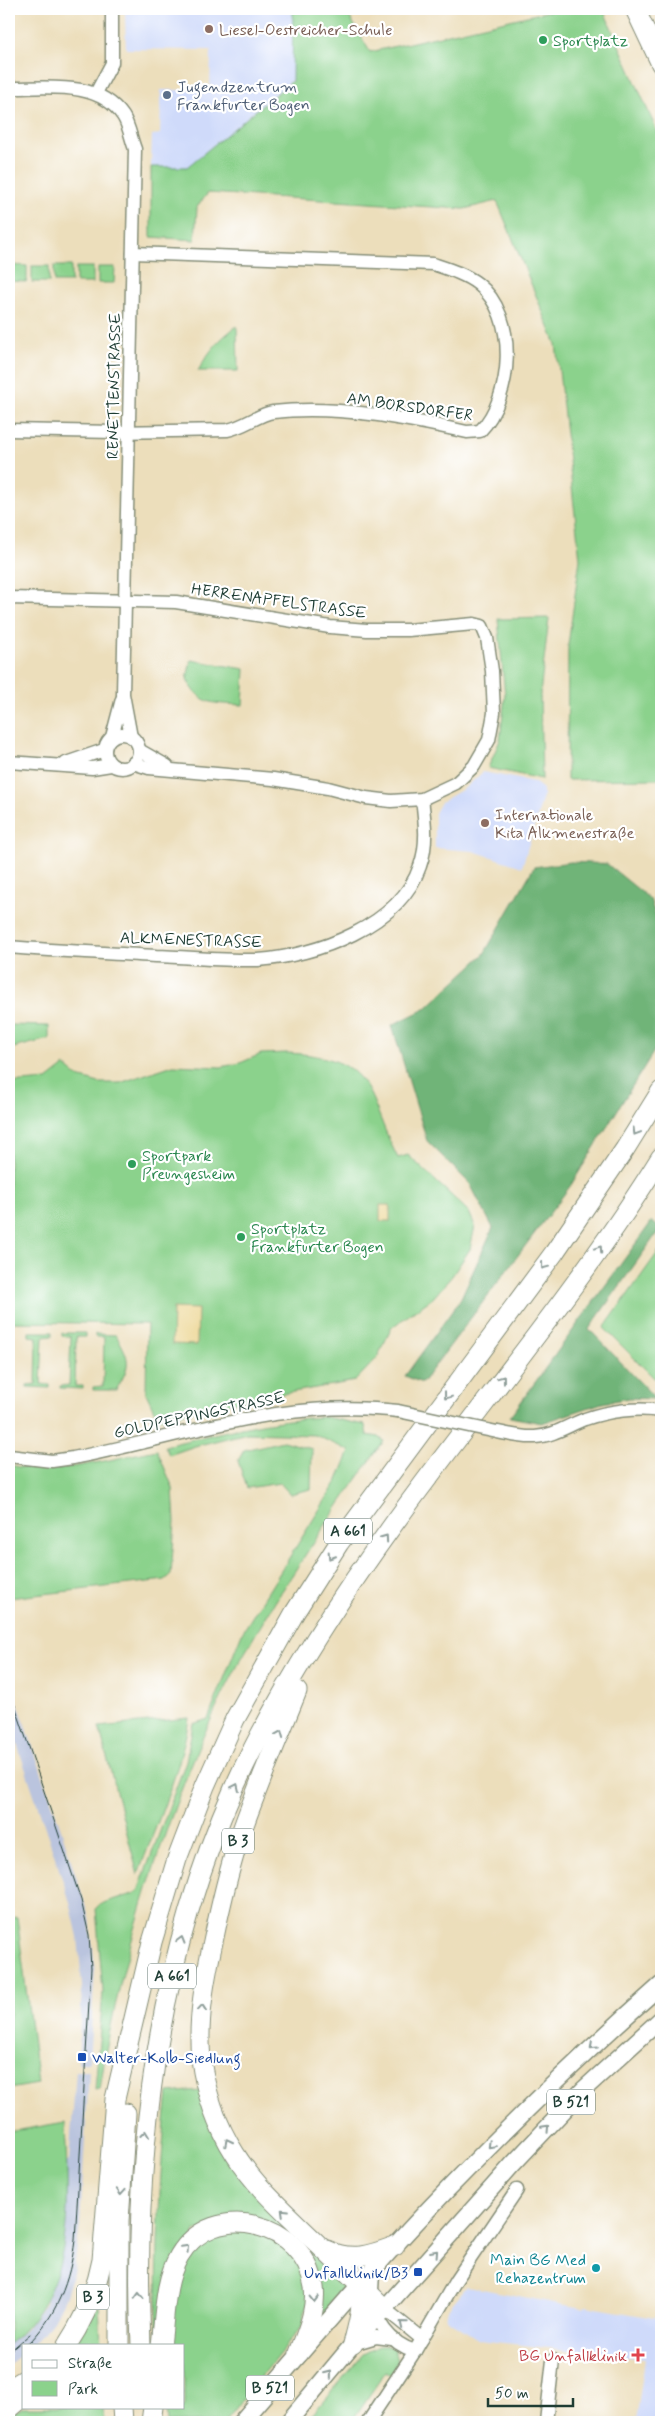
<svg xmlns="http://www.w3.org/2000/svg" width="670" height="2431" font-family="Mynerve,sans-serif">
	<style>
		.built { fill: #cfdafa }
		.industrial { fill: #bac4de }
		.green { fill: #8bd28c; stroke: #558860 }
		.forest { fill: #70b478; stroke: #487856 }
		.sand { fill: #eeda9e; stroke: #868c69 }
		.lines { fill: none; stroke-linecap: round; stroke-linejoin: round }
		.minor-casing { stroke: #868e78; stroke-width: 15 }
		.major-casing { stroke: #868e78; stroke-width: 19 }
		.highway-casing { stroke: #868e78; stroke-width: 21 }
		.minor { stroke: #fff; stroke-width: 12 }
		.major { stroke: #fff; stroke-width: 16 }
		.highway { stroke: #fff; stroke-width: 19 }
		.tram { stroke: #1f3d34; stroke-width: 1 }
		.minor-bridge-casing { stroke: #868e78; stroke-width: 15; stroke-linecap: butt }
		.minor-bridge { stroke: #fff; stroke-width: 12 }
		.oneway { stroke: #8f9e9a }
		.education-dot { fill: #8d6e63; stroke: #fff; stroke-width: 2 }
		.leisure-dot { fill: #2e9e5b; stroke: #fff; stroke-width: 2 }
		.service-dot { fill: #5c6f8a; stroke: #fff; stroke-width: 2 }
		.transit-dot { fill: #1a4fb4; stroke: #fff; stroke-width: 2 }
		.culture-dot { fill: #0f9aa8; stroke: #fff; stroke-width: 2 }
		.health-dot { fill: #e0444e; stroke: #fff; stroke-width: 2 }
		.labels { text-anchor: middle; stroke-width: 4.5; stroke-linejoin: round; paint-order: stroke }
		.shield { fill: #fff; stroke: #627771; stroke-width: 1 }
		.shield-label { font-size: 15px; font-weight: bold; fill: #1f3d34 }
		.education-label { font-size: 16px; fill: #785e54; stroke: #fff; text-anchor: start }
		.leisure-label { font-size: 16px; fill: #27864d; stroke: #fff; text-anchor: start }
		.service-label { font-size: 16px; fill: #4e5e75; stroke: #fff; text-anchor: start }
		.street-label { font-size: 16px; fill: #1f3d34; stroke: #fff }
		.transit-label { font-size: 16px; fill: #164399; stroke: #fff; text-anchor: start }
		.culture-label { font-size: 16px; fill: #0d838f; stroke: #fff; text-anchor: end }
		.health-label { font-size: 16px; fill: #be3a42; stroke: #fff; text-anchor: end }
	</style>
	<rect width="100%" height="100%" fill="#fff"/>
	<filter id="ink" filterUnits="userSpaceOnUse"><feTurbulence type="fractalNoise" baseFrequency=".02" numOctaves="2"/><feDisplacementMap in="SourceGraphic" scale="10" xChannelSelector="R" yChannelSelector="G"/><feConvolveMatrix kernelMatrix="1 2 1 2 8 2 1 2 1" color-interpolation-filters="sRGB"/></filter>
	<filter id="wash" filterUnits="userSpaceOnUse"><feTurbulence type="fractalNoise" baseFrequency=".0096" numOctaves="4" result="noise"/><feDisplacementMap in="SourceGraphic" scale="20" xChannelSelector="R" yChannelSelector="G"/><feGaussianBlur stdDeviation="1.12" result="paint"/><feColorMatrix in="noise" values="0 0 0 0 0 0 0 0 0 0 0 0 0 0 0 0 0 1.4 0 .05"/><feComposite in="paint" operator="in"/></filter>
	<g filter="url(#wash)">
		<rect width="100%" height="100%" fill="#ecdebb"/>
		<g class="built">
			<path d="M125,9H293L292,80L187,167H151L152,135L160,134L161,90H210L211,50L126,49Z"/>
			<path d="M483,772L534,782L543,789V797L522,867L473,851L435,848V813L441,802L465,788Z"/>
			<path d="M467,2286L559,2304L582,2308L585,2306L660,2319L661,2317V2422H636L645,2359L479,2340L446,2318L448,2309Z"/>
		</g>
		<g class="industrial">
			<path d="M9,1677L61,1829L89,1917L95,1968L89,2063H78L82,1986L78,1937L70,1902L9,1720Z"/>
			<path d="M76,2071H89L80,2225L74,2269L66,2296L54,2320L35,2342L33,2345H24V2353L9,2364V2344L25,2330L46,2302L62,2253L67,2215L66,2163L69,2161Z"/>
		</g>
		<g class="green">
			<path d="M293,9H345L370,52L558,9H603L661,140V779L567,780L568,645L580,559L556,344L497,201L464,209L208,193L197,207L195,240L151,237V167H187L292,81Z"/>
			<path d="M11,265L27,266V282L10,281Z"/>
			<rect x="32" y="266" width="17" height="16"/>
			<rect x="54" y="266" width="17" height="16"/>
			<rect x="76" y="267" width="17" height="16"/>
			<path d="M98,267H115L114,283H98Z"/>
			<path d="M237,326L238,371H198C208,352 219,339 237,326Z"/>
			<path d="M549,618L540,694L542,779L488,768L500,740L505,696L498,619Z"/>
			<path d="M191,660L245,669L243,705C215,703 201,707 187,679Z"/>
			<path d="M9,1025L49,1026V1039L9,1049Z"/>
			<path d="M287,1053C377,1057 364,1093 398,1158L408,1155L469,1212L475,1226L470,1249L452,1276L433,1298L392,1327L377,1358L355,1381L209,1407L158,1419L146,1393L147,1324L9,1322V1083L47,1080L65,1066L78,1077L99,1083H120L173,1065L221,1067L240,1063L261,1054Z"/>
			<path d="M661,1248V1385L604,1328Z"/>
			<path d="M29,1332H52V1336L43,1337L41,1384L50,1385V1388L27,1387V1385L36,1384L37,1337L29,1336Z"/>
			<path d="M62,1333H85V1337H76L75,1386H83V1389L60,1388V1386L69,1385L71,1337L62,1336Z"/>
			<path d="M95,1334L116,1335C131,1360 131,1365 116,1390H93V1387L103,1386L104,1337H95Z"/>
			<path d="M325,1417L365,1425L367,1435L379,1437L384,1441C333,1513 282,1586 239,1663C202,1731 175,1803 151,1876C129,1946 110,2016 100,2089L95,2090L103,1992L96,1909C106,1897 125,1900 138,1891L186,1761L193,1724L208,1719L242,1633L338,1480L350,1451L315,1435L247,1433L195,1446L169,1455L165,1446C218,1433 270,1419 325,1417Z"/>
			<path d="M283,1441L312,1449L311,1489L290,1494L280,1483L247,1488L238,1461L244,1450Z"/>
			<path d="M157,1450L173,1488L175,1522L171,1575L165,1580L9,1598V1465C59,1476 108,1459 157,1450Z"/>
			<path d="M189,1718C181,1772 156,1823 138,1875L99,1727Z"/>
			<path d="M17,1917L38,2084L9,2089V1918Z"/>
			<path d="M200,2090L212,2125L350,2285L311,2329L318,2304L281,2228L195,2231L157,2328C157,2249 159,2171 168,2093Z"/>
			<path d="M65,2122C68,2205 78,2284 9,2344V2132Z"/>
			<path d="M251,2228L296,2253L310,2292L302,2326L225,2422H167L166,2407H184V2345H169L173,2285L183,2260L214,2233Z"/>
			<path d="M99,2304L101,2345H74Z"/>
			<path d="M379,2346H389L394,2349L398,2365L392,2375L386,2371L351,2422H306L363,2354Z"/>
			<path d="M24,2407H103L104,2422H9V2415Z"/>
		</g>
		<g class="forest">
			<path d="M571,862L607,864L650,899L655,914L661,917V1037L656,1048L571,1185L422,1383L405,1376L460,1300L493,1228L470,1184L427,1141L392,1025L425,1009L484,954L534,867Z"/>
			<path d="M652,1221L660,1229L589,1329L656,1399L629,1398L602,1403L542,1423L510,1417Z"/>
		</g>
		<g class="sand">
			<rect x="380" y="1205" width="10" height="16"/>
			<path d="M173,1308L198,1309L197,1345L172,1344Z"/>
		</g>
	</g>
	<g filter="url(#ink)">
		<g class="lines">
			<defs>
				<g id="minor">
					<path d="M9,88C48,88 98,80 123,116C129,125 131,139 135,149L123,694L131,737"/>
					<path d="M96,93L112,63V9"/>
					<path d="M9,430L115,432L227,430C244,427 259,414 273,412C337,405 404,418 467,432L480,431C513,397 519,316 478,284C465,274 448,269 433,264L133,253"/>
					<path d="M9,598L176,602L330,627L367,630H408L474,624L482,626L487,638L492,671L494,713L489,740L474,766L456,783L422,799L391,801L366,798L328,788L273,779L149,768L133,763"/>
					<circle cx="122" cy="751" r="17"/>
					<path d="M112,737L122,699"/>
					<path d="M139,750L167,766"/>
					<path d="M9,762L92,768L111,765"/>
					<path d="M66,763L104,750"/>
					<path d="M9,947C58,951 107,953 156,956C190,957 224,961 258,960C316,956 400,926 420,866C428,844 425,822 422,799"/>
					<path d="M497,1432C509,1434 522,1438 535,1437C553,1436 569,1425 585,1419C608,1411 637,1407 661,1411"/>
					<path d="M9,1456L52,1461L73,1458C181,1437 286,1397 398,1411"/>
					<path d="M373,2270C373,2278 372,2286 372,2294C372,2320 391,2344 415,2351"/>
					<path d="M378,2306L385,2309L422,2339"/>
					<path d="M353,2344L376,2337L392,2339"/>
					<path d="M368,2422L415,2351L456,2280L517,2190"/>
					<path d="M546,2422L553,2360"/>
				</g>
				<g id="major">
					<path d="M241,2422C309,2344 375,2264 447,2190C516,2119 587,2050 661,1985"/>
					<path d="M288,2422L353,2344L513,2164L583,2090L661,2019"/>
				</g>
				<g id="highway">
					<path d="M635,9L661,64"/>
					<path d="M297,1691C277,1741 256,1789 239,1839C228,1873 220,1908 213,1942C205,1979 197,2020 201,2059C205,2091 217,2126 235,2154C253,2183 279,2207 303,2230C330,2256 358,2282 385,2309"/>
					<path d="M327,2250C351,2262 371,2255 395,2246"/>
					<path d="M353,2344C359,2321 363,2308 360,2285"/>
					<path d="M67,2345C85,2318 96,2291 102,2260L115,2099L152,1942L177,1859L205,1786L235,1719L295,1612L339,1543L554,1253L625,1149L661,1091"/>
					<path d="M119,2345V2221L126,2113"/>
					<path d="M141,2345C133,2154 156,1964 234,1788C279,1689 344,1591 409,1503C494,1388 586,1278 661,1157"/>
					<path d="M161,2345C165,2316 164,2282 179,2256C213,2198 305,2222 314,2287C317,2311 307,2331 299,2353"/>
					<path d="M9,2389L24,2380"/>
					<path d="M122,2407L123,2422"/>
					<path d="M9,2409L24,2396"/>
					<path d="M151,2422L153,2407"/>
				</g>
			</defs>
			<use href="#minor" class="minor-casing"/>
			<use href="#major" class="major-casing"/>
			<use href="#highway" class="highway-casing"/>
			<use href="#minor" class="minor"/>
			<use href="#major" class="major"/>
			<use href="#highway" class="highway"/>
			<g class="tram">
				<path d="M9,1688L81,1900L89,1935L91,1968L75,2240C70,2281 57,2316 27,2345"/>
				<path d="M9,2352L30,2334"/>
			</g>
			<defs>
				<path id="minor-bridge" d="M398,1411L497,1432"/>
			</defs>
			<use href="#minor-bridge" class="minor-bridge-casing"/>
			<use href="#minor-bridge" class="minor-bridge"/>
		</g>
		<defs><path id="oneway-chevron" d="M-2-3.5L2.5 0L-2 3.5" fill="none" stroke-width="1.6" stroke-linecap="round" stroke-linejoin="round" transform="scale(1.25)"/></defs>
		<g class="oneway">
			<use href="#oneway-chevron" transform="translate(636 1132) rotate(121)"/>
			<use href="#oneway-chevron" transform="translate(599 1249) rotate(-56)"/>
			<use href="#oneway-chevron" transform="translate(544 1266) rotate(127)"/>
			<use href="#oneway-chevron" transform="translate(502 1379) rotate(-53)"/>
			<use href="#oneway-chevron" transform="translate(447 1396) rotate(127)"/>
			<use href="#oneway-chevron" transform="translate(385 1538) rotate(-55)"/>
			<use href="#oneway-chevron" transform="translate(331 1556) rotate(123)"/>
			<use href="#oneway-chevron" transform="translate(280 1734) rotate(-68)"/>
			<use href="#oneway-chevron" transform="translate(236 1787) rotate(-65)"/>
			<use href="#oneway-chevron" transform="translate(181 1940) rotate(-74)"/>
			<use href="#oneway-chevron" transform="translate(202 2008) rotate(-85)"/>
			<use href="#oneway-chevron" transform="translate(593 2046) rotate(137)"/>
			<use href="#oneway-chevron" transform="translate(546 2128) rotate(-47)"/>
			<use href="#oneway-chevron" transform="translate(145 2134) rotate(-83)"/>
			<use href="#oneway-chevron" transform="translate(228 2142) rotate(-117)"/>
			<use href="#oneway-chevron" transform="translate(491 2145) rotate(135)"/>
			<use href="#oneway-chevron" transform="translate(121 2192) rotate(94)"/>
			<use href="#oneway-chevron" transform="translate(284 2212) rotate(-136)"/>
			<use href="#oneway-chevron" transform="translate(186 2248) rotate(-47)"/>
			<use href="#oneway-chevron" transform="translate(435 2253) rotate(-48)"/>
			<use href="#oneway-chevron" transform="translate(139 2296) rotate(-92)"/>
			<use href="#oneway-chevron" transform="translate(314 2299) rotate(89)"/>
			<use href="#oneway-chevron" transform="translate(403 2324) rotate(-141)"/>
			<use href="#oneway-chevron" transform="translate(329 2374) rotate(-51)"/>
		</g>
	</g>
	<g class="education-dot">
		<circle cx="209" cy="29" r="5"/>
		<circle cx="485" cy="823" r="5"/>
	</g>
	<g class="leisure-dot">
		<circle cx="543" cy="40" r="5"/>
		<circle cx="132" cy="1164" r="5"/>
		<circle cx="241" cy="1237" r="5"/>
	</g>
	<circle class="service-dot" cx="167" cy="95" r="5"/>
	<g class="transit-dot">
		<rect x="77" y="2052" width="10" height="10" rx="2.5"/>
		<rect x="413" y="2267" width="10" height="10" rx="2.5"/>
	</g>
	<circle class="culture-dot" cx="596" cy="2268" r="5"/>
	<path class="health-dot" d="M635.5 2347.5h5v5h5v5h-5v5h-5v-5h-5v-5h5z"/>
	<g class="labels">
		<g class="shield">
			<rect x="324" y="1518.5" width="48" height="25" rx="4"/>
			<rect x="222" y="1828.5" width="32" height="25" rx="4"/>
			<rect x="148" y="1963.5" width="48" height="25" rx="4"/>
			<rect x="547" y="2089.5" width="48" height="25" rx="4"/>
			<rect x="77" y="2284.5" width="32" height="25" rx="4"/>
			<rect x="246" y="2375.5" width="48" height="25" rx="4"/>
		</g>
		<g class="shield-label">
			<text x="348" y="1536">A 661</text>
			<text x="238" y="1846">B 3</text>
			<text x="172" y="1981">A 661</text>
			<text x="571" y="2107">B 521</text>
			<text x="93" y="2302">B 3</text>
			<text x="270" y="2393">B 521</text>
		</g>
		<g class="education-label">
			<text x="219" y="35">Liesel-Oestreicher-Schule</text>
			<text x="495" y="820">Internationale<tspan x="495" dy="18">Kita Alkmenestraße</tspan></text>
		</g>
		<g class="leisure-label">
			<text x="553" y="46">Sportplatz</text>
			<text x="142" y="1161">Sportpark<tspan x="142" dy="18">Preungesheim</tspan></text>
			<text x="251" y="1234">Sportplatz<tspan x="251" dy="18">Frankfurter Bogen</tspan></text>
		</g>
		<g class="service-label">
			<text x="177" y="92">Jugendzentrum<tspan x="177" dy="18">Frankfurter Bogen</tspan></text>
		</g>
		<g class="street-label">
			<text transform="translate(113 386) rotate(-89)" y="6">RENETTENSTRASSE</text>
			<text transform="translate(410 406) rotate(8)" y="6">AM BORSDORFER</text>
			<text transform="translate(279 600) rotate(8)" y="6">HERRENAPFELSTRASSE</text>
			<text transform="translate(191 939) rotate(2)" y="6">ALKMENESTRASSE</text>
			<text transform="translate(199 1414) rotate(-12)" y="6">GOLDPEPPINGSTRASSE</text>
		</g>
		<g class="transit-label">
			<text x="92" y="2063">Walter-Kolb-Siedlung</text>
			<text x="408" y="2278" text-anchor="end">Unfallklinik/B3</text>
		</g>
		<g class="culture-label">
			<text x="586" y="2265">Main BG Med<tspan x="586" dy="18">Rehazentrum</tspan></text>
		</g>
		<g class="health-label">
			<text x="627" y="2361">BG Unfallklinik</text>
		</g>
	</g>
	<rect width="670" height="2431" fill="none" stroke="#fff" stroke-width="30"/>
	<rect x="22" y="2344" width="162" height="65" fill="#ffffff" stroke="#a5b1ae"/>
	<rect x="32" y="2360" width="25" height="8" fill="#ffffff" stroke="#a5b1ae"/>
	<text x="68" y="2368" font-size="15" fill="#1f3d34">Straße</text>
	<rect x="32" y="2381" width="25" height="15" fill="#8bd28c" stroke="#a5b1ae"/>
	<text x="68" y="2394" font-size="15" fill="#1f3d34">Park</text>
	<path d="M488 2398v8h85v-8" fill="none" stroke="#1f3d34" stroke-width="2.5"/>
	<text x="495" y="2398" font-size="15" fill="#1f3d34" stroke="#ffffff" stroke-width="4" paint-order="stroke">50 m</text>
</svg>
